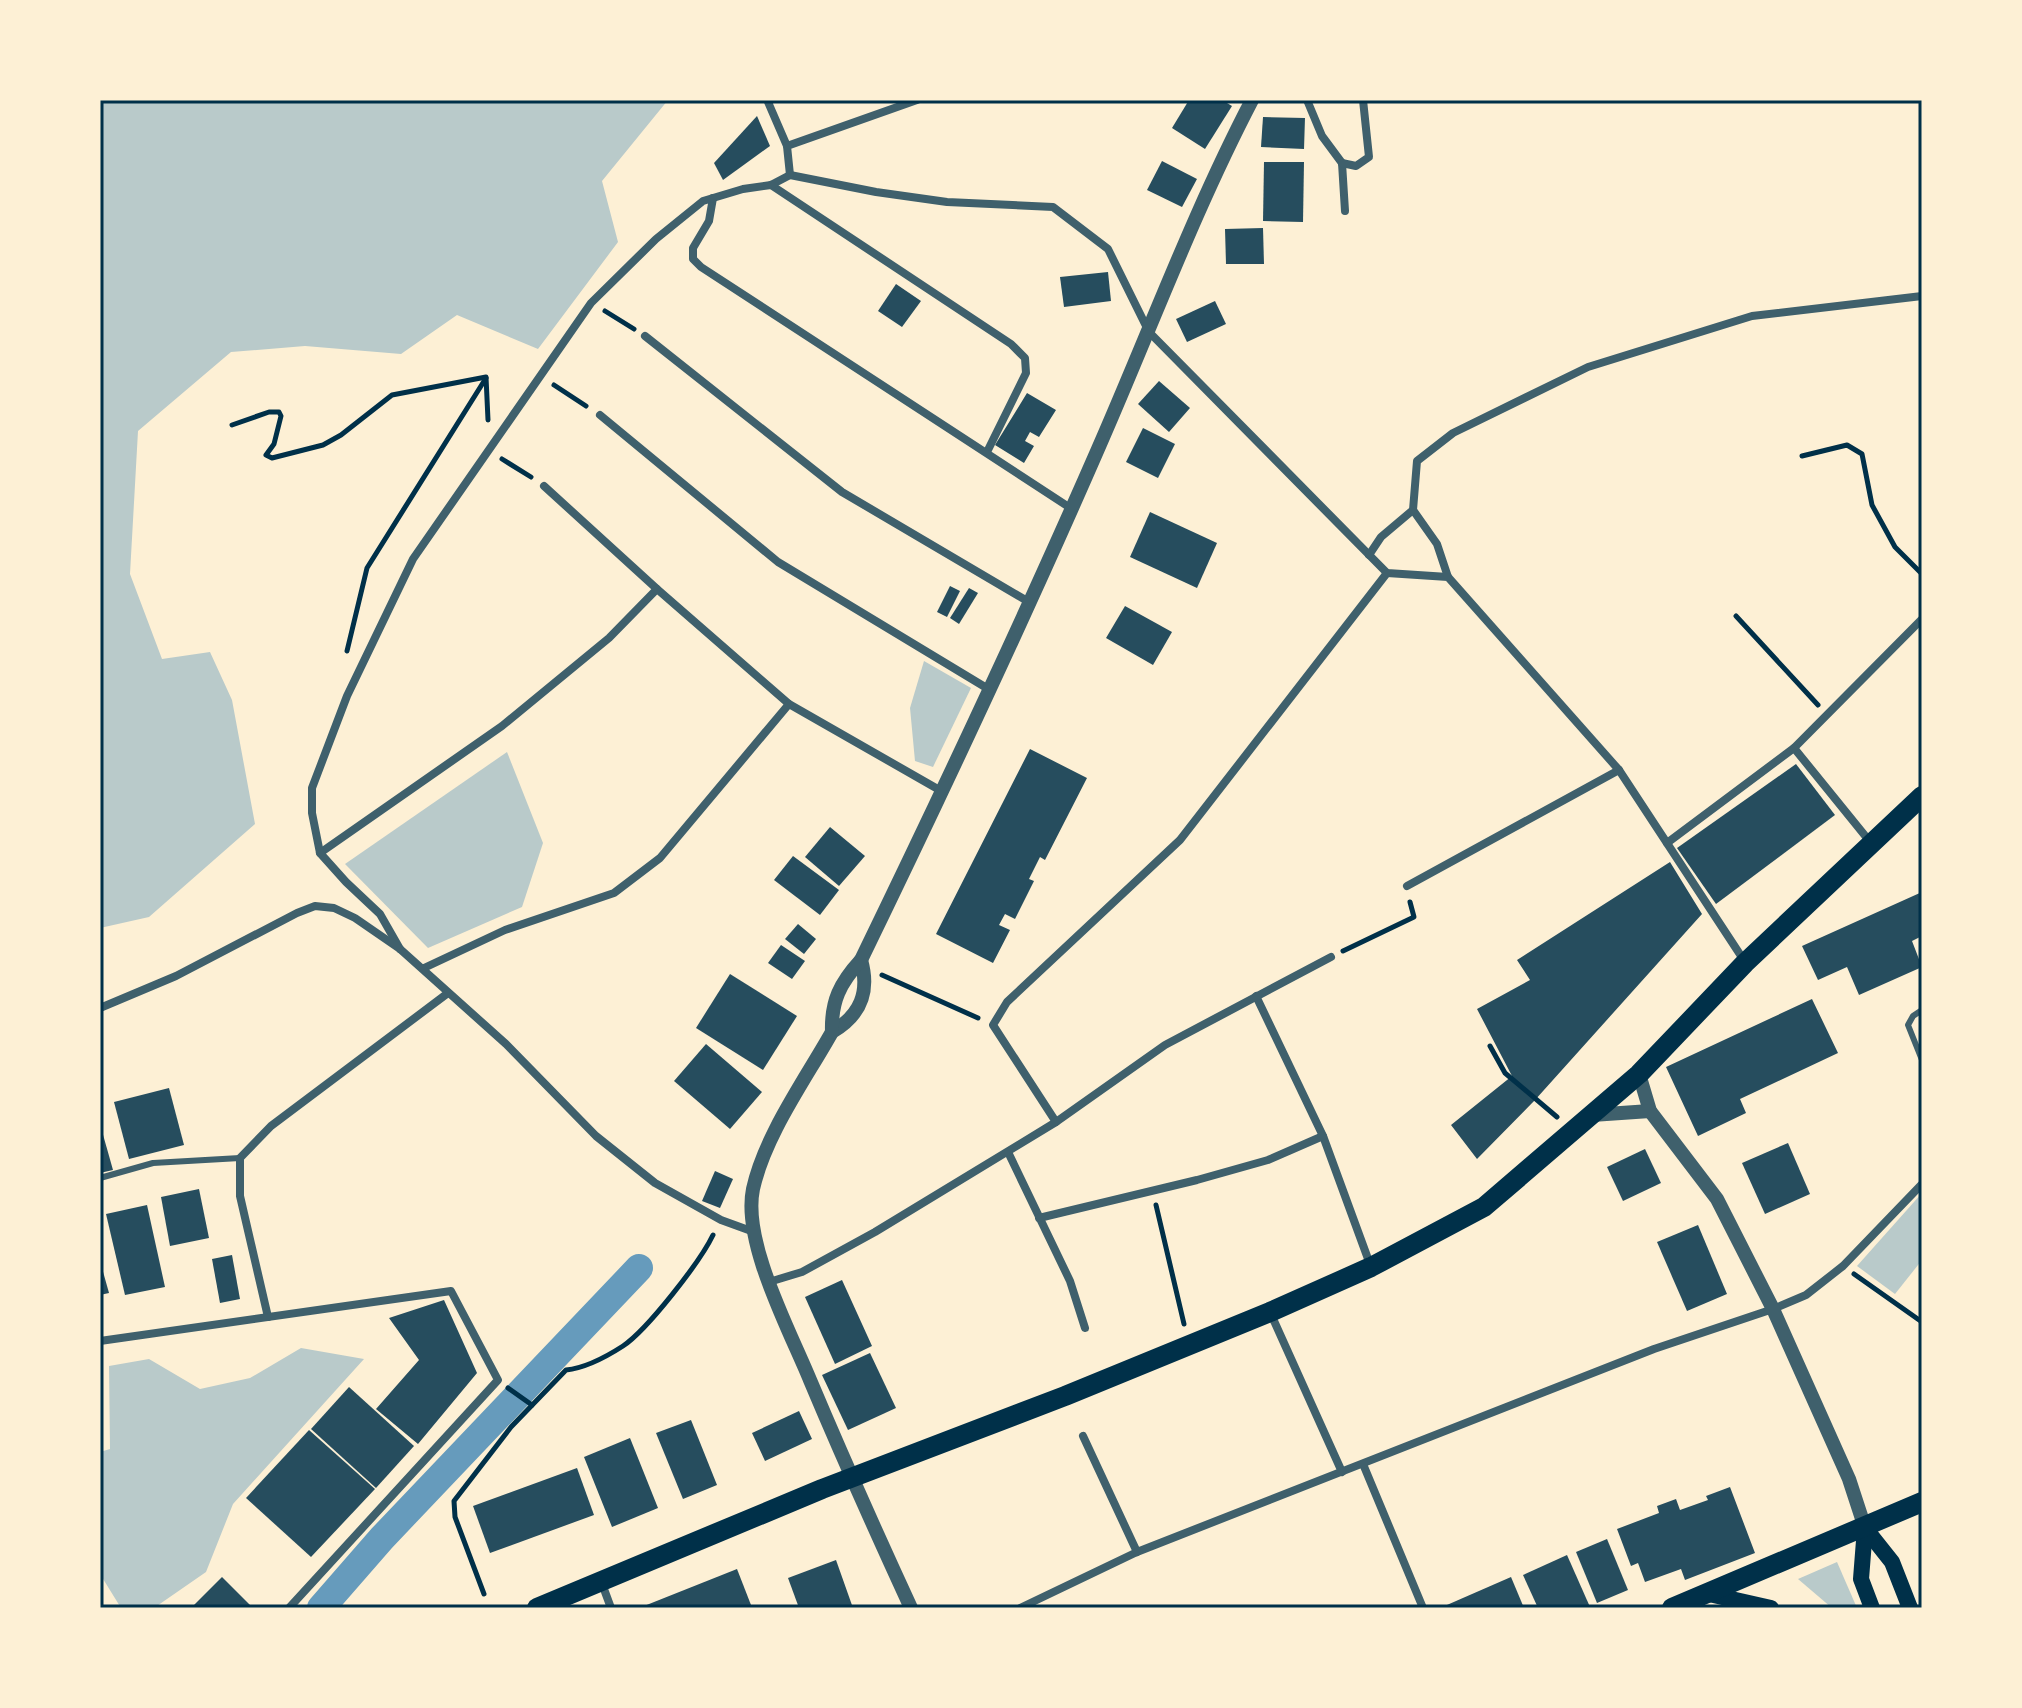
<svg xmlns="http://www.w3.org/2000/svg" width="2022" height="1708" font-family="'Noto Serif',serif">
	<style>
		.green { fill: #b9caca }
		.lines { fill: none; stroke-linecap: round; stroke-linejoin: round }
		.canal { stroke: #669bbc; stroke-width: 28 }
		.building { fill: #264d5e }
		.path { stroke: #003049; stroke-width: 5 }
		.service { stroke: #3f606c; stroke-width: 6 }
		.minor { stroke: #3f606c; stroke-width: 8 }
		.tertiary { stroke: #3f606c; stroke-width: 14 }
		.secondary { stroke: #003049; stroke-width: 16 }
		.primary { stroke: #003049; stroke-width: 20 }
		.neatline { fill: none; stroke: #003049; stroke-width: 3 }
	</style>
	<rect width="100%" height="100%" fill="#fdf0d5"/>
	<g class="green">
		<path d="M100,100H668L602,181L618,242L538,349L457,315L401,354L305,346L231,352L138,431L130,574L162,659L210,652L232,700L255,824L149,917L100,928Z"/>
		<path d="M924,661L971,688L933,767L915,761L910,708Z"/>
		<path d="M507,752L543,843L522,907L428,948L345,864Z"/>
		<path d="M1922,1193V1260L1895,1294L1857,1266Z"/>
		<path d="M301,1348L364,1359L233,1504L206,1572L154,1608H121L100,1574V1452L110,1449L109,1366L149,1359L200,1389L250,1378Z"/>
		<path d="M1837,1562L1857,1608H1832L1798,1579Z"/>
	</g>
	<g class="lines">
		<path class="canal" d="M321,1608L382,1538L639,1268"/>
	</g>
	<g class="building">
		<path d="M1189,100H1222L1232,106L1205,149L1172,128Z"/>
		<path d="M757,116L770,146L723,180L714,163Z"/>
		<path d="M1263,117L1305,118L1304,149L1261,147Z"/>
		<path d="M1162,161L1197,179L1182,207L1147,190Z"/>
		<path d="M1264,162H1304L1303,222L1263,221Z"/>
		<path d="M1263,228L1264,264H1226L1225,229Z"/>
		<path d="M1108,272L1111,301L1064,307L1060,277Z"/>
		<path d="M896,284L921,301L902,327L878,311Z"/>
		<path d="M1215,301L1226,324L1187,342L1176,319Z"/>
		<path d="M1159,381L1190,408L1169,432L1138,404Z"/>
		<path d="M1027,393L1056,410L1039,437L1030,432L1025,441L1034,446L1024,463L995,445Z"/>
		<path d="M1143,428L1175,444L1158,478L1126,462Z"/>
		<path d="M1150,512L1217,543L1197,588L1130,557Z"/>
		<path d="M950,586L960,591L947,617L937,612Z"/>
		<path d="M969,588L978,593L959,624L950,618Z"/>
		<path d="M1125,606L1172,632L1153,665L1106,638Z"/>
		<path d="M1030,749L1087,778L1045,860L1040,857L1029,879L1034,881L1015,919L1005,914L999,925L1010,930L993,963L936,934Z"/>
		<path d="M1796,764L1835,815L1716,904L1677,848Z"/>
		<path d="M830,827L865,856L839,886L805,857Z"/>
		<path d="M793,856L839,890L820,915L774,880Z"/>
		<path d="M1670,862L1702,914L1535,1100L1477,1159L1451,1125L1512,1076L1477,1009L1530,980L1517,960Z"/>
		<path d="M1922,892V936L1912,941L1922,967L1859,995L1847,967L1818,980L1802,946Z"/>
		<path d="M798,924L816,939L804,954L785,939Z"/>
		<path d="M781,945L805,961L792,979L768,963Z"/>
		<path d="M730,974L797,1016L763,1070L696,1028Z"/>
		<path d="M1812,999L1838,1053L1740,1099L1746,1113L1698,1136L1666,1067Z"/>
		<path d="M706,1044L762,1092L730,1129L674,1081Z"/>
		<path d="M169,1088L184,1145L129,1159L114,1102Z"/>
		<path d="M100,1124L113,1170L100,1173Z"/>
		<path d="M1788,1143L1810,1194L1765,1214L1742,1163Z"/>
		<path d="M1645,1149L1661,1183L1623,1201L1607,1167Z"/>
		<path d="M715,1171L733,1179L720,1208L702,1201Z"/>
		<path d="M199,1189L209,1238L170,1246L161,1197Z"/>
		<path d="M147,1205L165,1287L125,1295L106,1214Z"/>
		<path d="M1698,1225L1727,1294L1687,1311L1657,1242Z"/>
		<path d="M232,1255L240,1299L220,1303L212,1259Z"/>
		<path d="M100,1261L109,1293L100,1295Z"/>
		<path d="M842,1280L872,1346L835,1364L805,1297Z"/>
		<path d="M444,1300L477,1373L418,1444L376,1409L419,1360L389,1318Z"/>
		<path d="M870,1353L896,1408L848,1430L822,1375Z"/>
		<path d="M349,1387L414,1446L376,1488L311,1429Z"/>
		<path d="M799,1411L812,1439L765,1461L752,1433Z"/>
		<path d="M691,1420L717,1485L683,1499L656,1433Z"/>
		<path d="M309,1430L375,1489L311,1557L246,1498Z"/>
		<path d="M630,1438L658,1508L612,1527L584,1457Z"/>
		<path d="M577,1468L594,1515L490,1553L473,1506Z"/>
		<path d="M1730,1487L1755,1553L1685,1580L1681,1569L1645,1582L1638,1563L1631,1566L1617,1529L1659,1513L1657,1506L1676,1499L1680,1510L1708,1500L1706,1496Z"/>
		<path d="M1607,1539L1628,1590L1597,1603L1576,1552Z"/>
		<path d="M1567,1555L1590,1607L1538,1608L1523,1575Z"/>
		<path d="M836,1560L853,1608H799L788,1578Z"/>
		<path d="M737,1569L751,1605L743,1608H639Z"/>
		<path d="M222,1577L253,1608H191Z"/>
		<path d="M1511,1577L1524,1608H1440Z"/>
	</g>
	<g class="lines">
		<g class="path">
			<path d="M605,311L634,329"/>
			<path d="M554,385L586,406"/>
			<path d="M232,425L269,412H279L281,416L274,444L266,455L272,458L323,445L341,435L392,395L486,377L488,420"/>
			<path d="M1802,456L1847,445L1862,454L1872,505L1895,547L1922,574"/>
			<path d="M502,459L531,477"/>
			<path d="M1736,616L1818,705"/>
			<path d="M347,651L367,568L486,378"/>
			<path d="M1343,951L1414,917L1410,902"/>
			<path d="M882,975L978,1018"/>
			<path d="M1490,1046L1505,1073L1557,1117"/>
			<path d="M1156,1205L1184,1324"/>
			<path d="M1854,1274L1922,1322"/>
			<path d="M508,1388L532,1405"/>
			<path d="M484,1594L455,1517L454,1501L511,1427L566,1370C586,1368 606,1357 623,1346C647,1330 700,1262 713,1235"/>
		</g>
		<g class="service">
			<path d="M1922,1010L1913,1016L1908,1025L1922,1060"/>
			<path d="M100,1178L153,1163L240,1158"/>
		</g>
		<g class="minor">
			<path d="M771,100L768,102L787,146"/>
			<path d="M1307,100L1322,136L1342,163L1345,211"/>
			<path d="M1342,163L1356,166L1369,157L1363,100"/>
			<path d="M790,175L876,192L947,202L1053,207L1108,249L1149,332L1387,573L1448,577L1619,770L1745,962"/>
			<path d="M790,175L787,146L917,100"/>
			<path d="M771,185L1011,344L1025,358L1026,373L987,452"/>
			<path d="M713,198L709,221L693,248V259L701,267L1072,509"/>
			<path d="M645,336L842,492L1029,602"/>
			<path d="M600,415L778,562L990,690"/>
			<path d="M544,486L657,589L789,704L943,792"/>
			<path d="M1413,510L1437,544L1448,577"/>
			<path d="M1369,555L1381,537L1413,510L1417,461L1453,433L1588,367L1752,316L1922,296"/>
			<path d="M1794,748L1871,843"/>
			<path d="M1667,843L1794,748L1922,619"/>
			<path d="M320,853L502,726L609,638L657,589"/>
			<path d="M1407,886L1619,770"/>
			<path d="M400,949L380,914L346,882L320,853L312,813V788L347,696L413,559L591,303L656,239L703,201L743,189L771,185L790,175"/>
			<path d="M424,968L505,930L614,893L660,858L789,704"/>
			<path d="M1256,996L1323,1136L1371,1267"/>
			<path d="M100,1008L176,976L297,913L315,906L334,908L355,918L400,949L506,1044L596,1136L655,1183L721,1220L754,1232"/>
			<path d="M1056,1122L993,1025L1007,1002L1180,840L1387,573"/>
			<path d="M1008,1152L1070,1281L1085,1328"/>
			<path d="M1039,1218L1197,1180L1268,1160L1323,1136"/>
			<path d="M769,1282L802,1272L875,1232L1056,1122L1165,1045L1331,957"/>
			<path d="M1270,1312L1342,1472"/>
			<path d="M268,1317L240,1196V1158L271,1126L448,993"/>
			<path d="M100,1341L451,1291L498,1380L289,1608"/>
			<path d="M1083,1436L1137,1552"/>
			<path d="M1363,1464L1423,1608"/>
			<path d="M601,1581L611,1608"/>
			<path d="M1020,1608L1137,1552L1654,1349L1773,1309L1806,1295L1843,1266L1922,1184"/>
		</g>
		<g class="tertiary">
			<path d="M861,960C870,992 861,1015 832,1032C805,1080 765,1135 753,1189C742,1242 790,1331 810,1380C842,1456 876,1532 911,1608"/>
			<path d="M832,1032C831,1001 840,983 861,960C943,791 1023,621 1098,449C1149,333 1193,213 1252,100"/>
			<path d="M1639,1074L1650,1111L1717,1199L1773,1309L1849,1479L1865,1528"/>
			<path d="M1592,1115L1650,1111"/>
		</g>
		<g class="secondary">
			<path d="M1865,1528L1892,1562L1910,1608"/>
			<path d="M1865,1528L1861,1579L1872,1608"/>
			<path d="M1709,1594L1771,1608"/>
		</g>
		<g class="primary">
			<path d="M537,1608L822,1489L1065,1396L1270,1312L1371,1267L1484,1207L1639,1074L1745,963L1922,796"/>
			<path d="M1672,1608L1922,1502"/>
		</g>
	</g>
	<rect width="2022" height="1708" fill="none" stroke="#fdf0d5" stroke-width="204"/>
	<rect x="102" y="102" width="1818" height="1504" class="neatline"/>
</svg>
